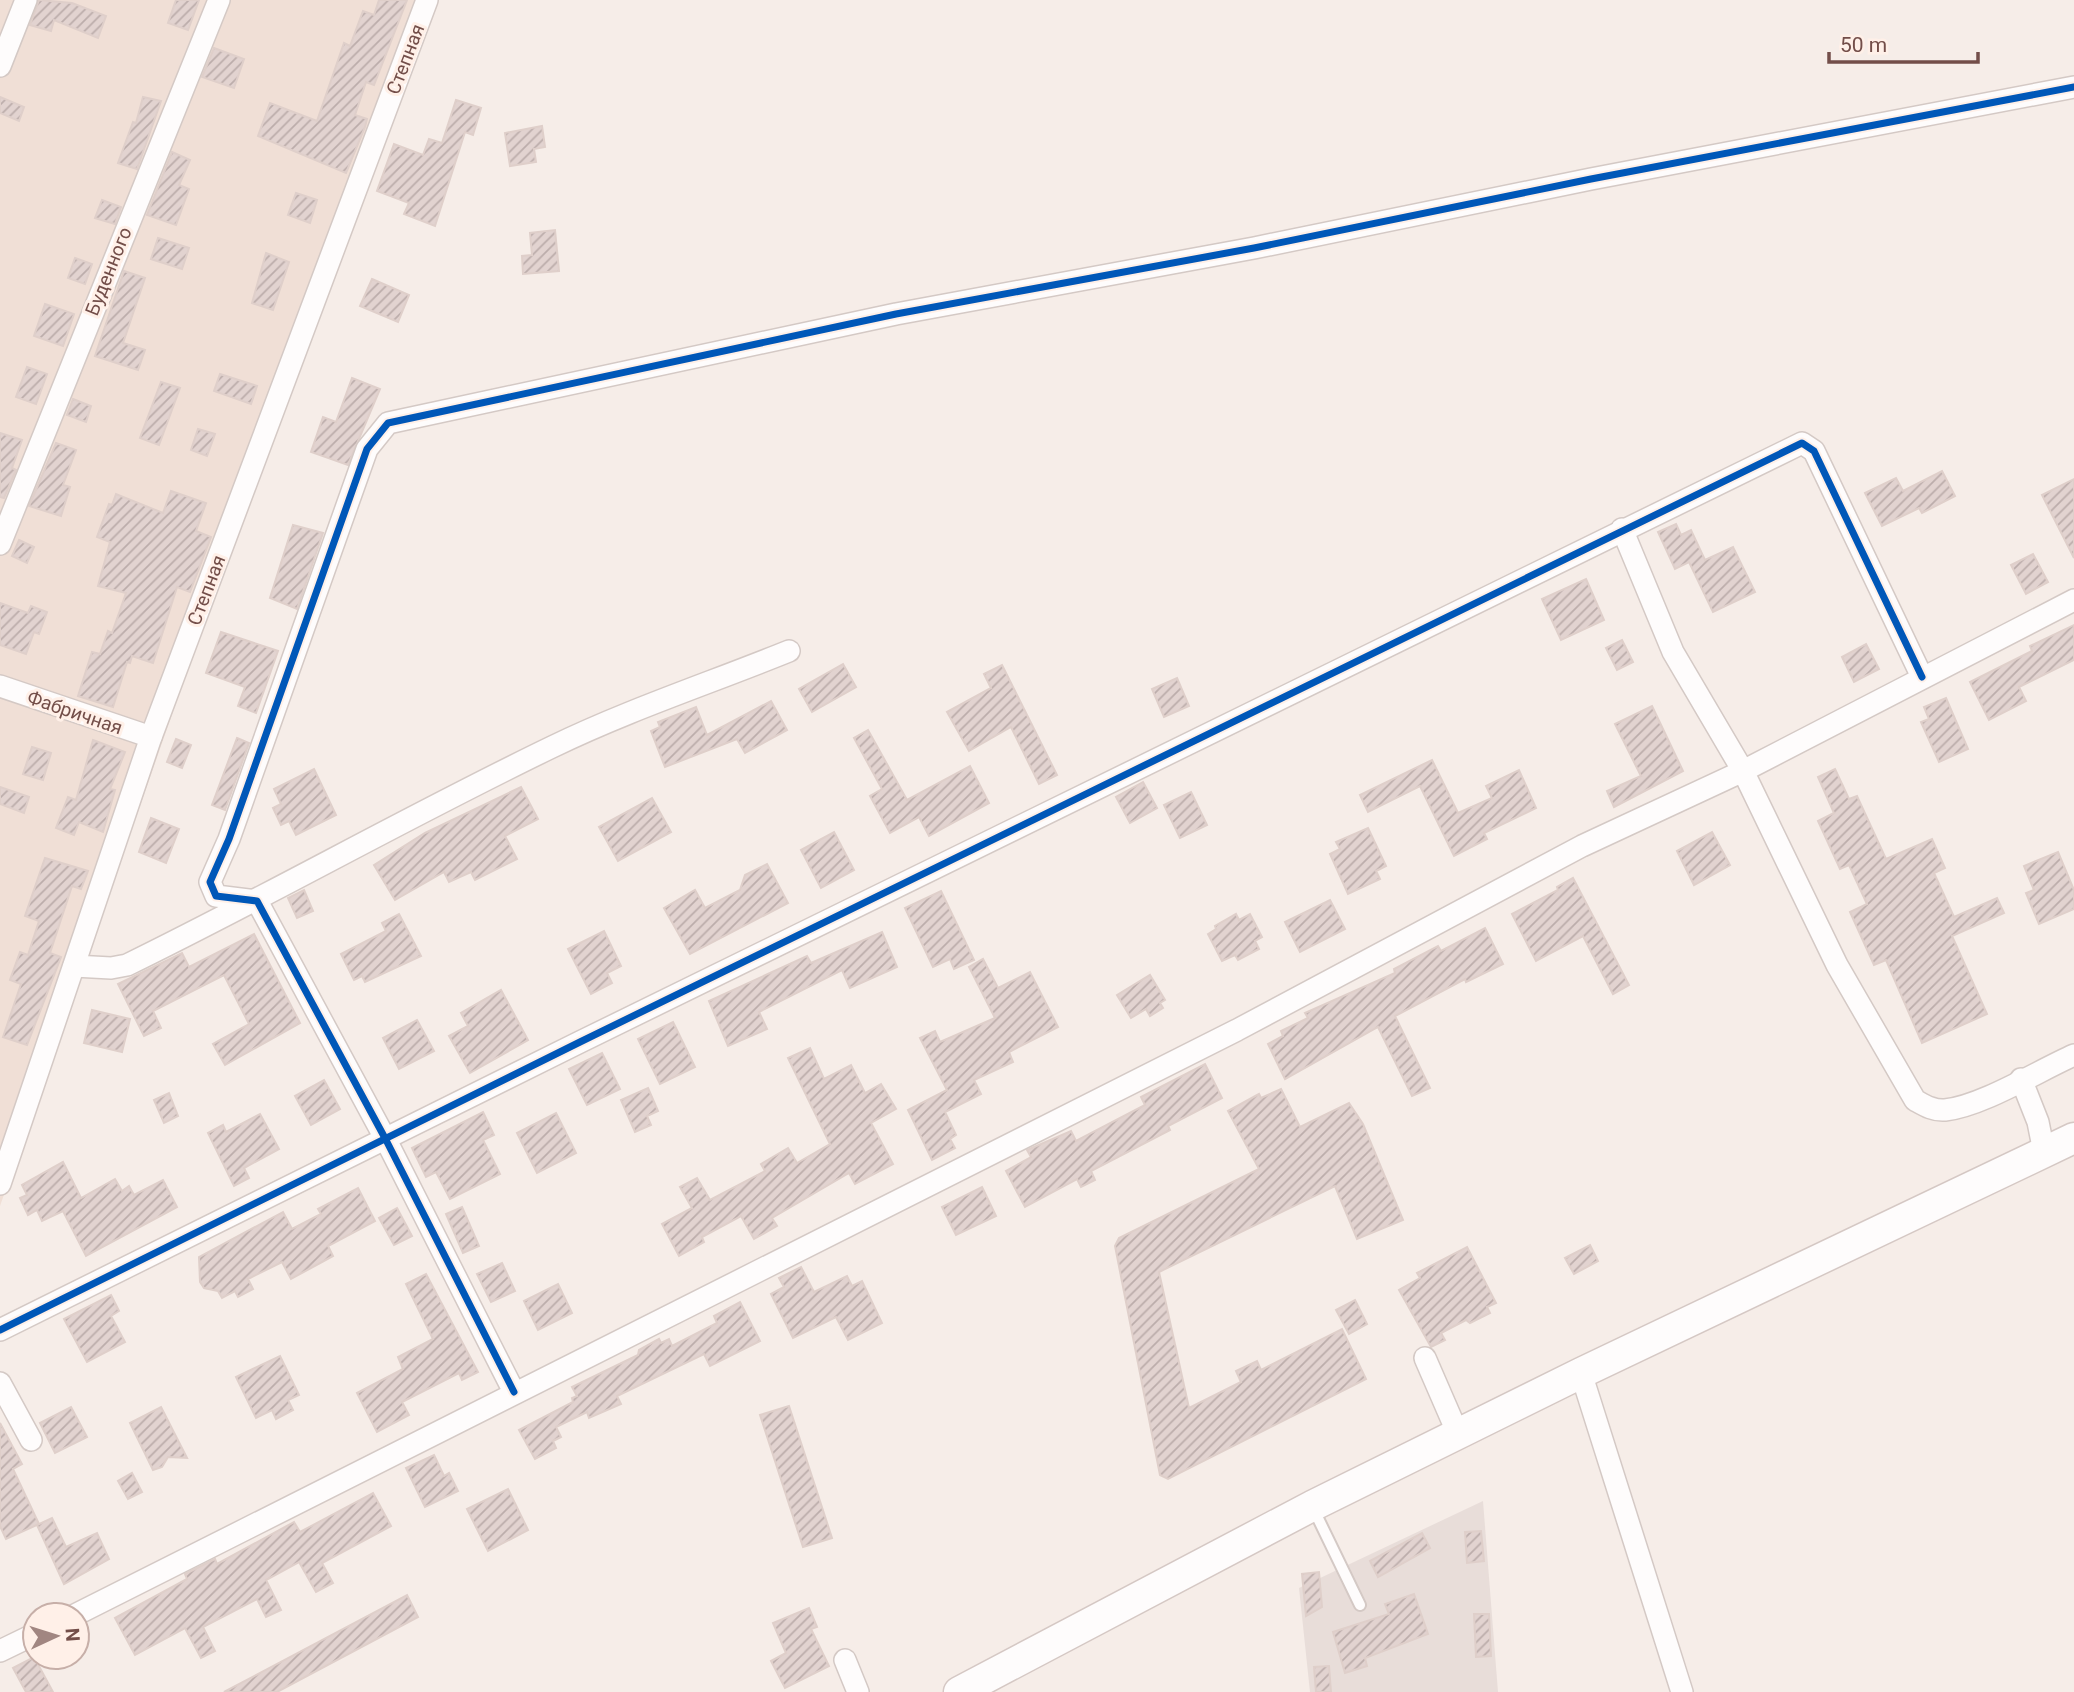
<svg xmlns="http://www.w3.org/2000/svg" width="2074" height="1692" font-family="Roboto,sans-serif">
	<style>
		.residential { fill: #f0dfd6 }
		.industrial { fill: #e8ddd9 }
		.building { fill: url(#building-hatch); stroke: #dfcfca; stroke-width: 2 }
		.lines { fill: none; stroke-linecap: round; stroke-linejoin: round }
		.lane-casing { stroke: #d4c9c5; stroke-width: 14 }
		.street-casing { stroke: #d4c9c5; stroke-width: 24 }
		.secondary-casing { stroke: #d5c8c4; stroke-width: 33 }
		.lane { stroke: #fefcfc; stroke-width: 10 }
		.street { stroke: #fefcfc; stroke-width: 21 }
		.secondary { stroke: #fefcfc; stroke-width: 30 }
		.cycleway-casing { stroke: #fff0e8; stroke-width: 11 }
		.cycleway { stroke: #0057b8; stroke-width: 7 }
		.labels { text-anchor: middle; stroke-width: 6; stroke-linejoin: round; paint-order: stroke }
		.street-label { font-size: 19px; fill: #734e49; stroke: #fff0e8 }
	</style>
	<defs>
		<pattern id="building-hatch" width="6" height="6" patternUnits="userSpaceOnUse" patternTransform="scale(1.75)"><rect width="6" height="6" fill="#e2d3d0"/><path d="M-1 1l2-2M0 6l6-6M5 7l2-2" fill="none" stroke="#bcadab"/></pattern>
	</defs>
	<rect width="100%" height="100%" fill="#f6ede8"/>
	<path class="residential" d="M0,0H422L0,1206Z"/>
	<path class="industrial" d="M1483,1501L1498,1692H1310L1299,1588Z"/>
	<g class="building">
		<path d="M39,0L72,3L106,16L98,38L54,20L51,31L30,25Z"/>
		<path d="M176,0H199L188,30L168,23Z"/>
		<path d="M379,0H407L374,85L366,82L355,115L367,119L365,127L346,173L258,136L270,103L317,121L344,43L350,46L363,11L374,15Z"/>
		<path d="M214,48L244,59L234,88L202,77Z"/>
		<path d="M0,97L24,107L19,121L0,113Z"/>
		<path d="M143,97L161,101L137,169L118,163L133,122L136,123Z"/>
		<path d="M456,100L481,108L473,135L465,132L435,226L404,214L409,203L377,191L394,144L423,155L429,139L442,143Z"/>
		<path d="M542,126L545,147L534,149L536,162L510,166L505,133Z"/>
		<path d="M172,152L190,160L179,185L189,189L176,225L147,215Z"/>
		<path d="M296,193L317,200L310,223L288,215Z"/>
		<path d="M102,200L121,207L115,224L95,218Z"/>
		<path d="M555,230L559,271L523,274L522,256L532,255L530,233Z"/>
		<path d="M158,238L189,248L182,269L151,259Z"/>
		<path d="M266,253L289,262L273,310L252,303Z"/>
		<path d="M75,258L92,264L85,284L68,278Z"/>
		<path d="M124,271L145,278L123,343L145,350L138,370L95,356Z"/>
		<path d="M372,279L409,295L398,322L360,306Z"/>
		<path d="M45,304L74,314L63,346L34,336Z"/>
		<path d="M27,367L47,374L36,404L16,397Z"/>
		<path d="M220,374L257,386L251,404L214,391Z"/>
		<path d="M352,378L380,389L348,465L311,452L323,417L336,422Z"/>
		<path d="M161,382L180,388L159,445L140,438Z"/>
		<path d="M73,399L91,406L86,422L67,415Z"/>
		<path d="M198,429L215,434L207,456L191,450Z"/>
		<path d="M0,433L22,440L12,468L16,470L4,498L0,497Z"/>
		<path d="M56,443L76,450L63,485L70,487L61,516L29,506Z"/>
		<path d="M1942,471L1955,496L1922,513L1919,508L1882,526L1865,493L1896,478L1903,491Z"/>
		<path d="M2074,479V558L2042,495Z"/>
		<path d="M171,491L206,503L196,531L211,537L190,592L177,587L153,663L132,656L130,663L127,662L113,707L78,696L92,652L100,654L108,631L112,633L126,593L98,586L110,542L97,537L109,504L112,505L116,494L163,513Z"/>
		<path d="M1676,524L1681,535L1691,530L1705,560L1733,547L1755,592L1713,612L1689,562L1675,569L1658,532Z"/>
		<path d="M293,525L323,533L297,609L270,598Z"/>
		<path d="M19,540L34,547L27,563L12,556Z"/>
		<path d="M2033,554L2048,582L2026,594L2011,565Z"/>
		<path d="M1586,579L1604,620L1561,640L1542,599Z"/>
		<path d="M0,603L28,613L31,606L47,612L39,634L34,632L26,654L0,645Z"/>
		<path d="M2074,625V660L2019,687L2026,701L1989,720L1970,682L2032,651L2030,646Z"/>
		<path d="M221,632L278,651L256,713L238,706L245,687L206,673Z"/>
		<path d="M1622,640L1633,662L1617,670L1606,648Z"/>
		<path d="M1866,644L1879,669L1854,682L1842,657Z"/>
		<path d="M843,664L856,687L812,712L799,689Z"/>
		<path d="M1002,665L1057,775L1039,784L1011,727L969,751L947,712L991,688L984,674Z"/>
		<path d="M1177,678L1189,706L1164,717L1152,689Z"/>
		<path d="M1946,698L1968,749L1939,762L1921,722L1929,719L1924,707Z"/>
		<path d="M771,701L787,730L745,753L737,739L665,767L651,731L660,727L658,722L696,707L707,735Z"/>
		<path d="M1652,706L1683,771L1614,807L1607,791L1641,776L1615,724Z"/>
		<path d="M868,730L907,800L970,766L989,803L929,836L919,817L890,833L870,796L882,789L854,738Z"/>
		<path d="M237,738L249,743L225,810L212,805Z"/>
		<path d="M176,739L191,745L182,768L167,762Z"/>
		<path d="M93,740L125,752L110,789L115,790L103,832L79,822L74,835L56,828L68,797L76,800Z"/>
		<path d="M32,747L51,753L43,780L23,774Z"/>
		<path d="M1432,760L1458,813L1492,798L1486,786L1519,770L1536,808L1484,833L1487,839L1454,856L1420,786L1368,812L1360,795Z"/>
		<path d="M314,769L336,815L296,835L289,821L281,825L273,808L281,804L274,789Z"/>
		<path d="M1835,769L1849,799L1857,796L1886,859L1932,839L1945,868L1934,873L1954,917L1997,898L2004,913L1952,936L1987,1014L1922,1043L1886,960L1874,965L1850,912L1867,904L1849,865L1840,869L1818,821L1834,813L1818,777Z"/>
		<path d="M1143,782L1157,808L1130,823L1116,797Z"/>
		<path d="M0,787L29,797L24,813L0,804Z"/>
		<path d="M521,787L538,819L505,836L517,859L475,880L471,872L449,882L444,872L395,900L374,865L425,833Z"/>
		<path d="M1191,792L1207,825L1180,838L1164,805Z"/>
		<path d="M652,798L671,832L618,861L599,827Z"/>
		<path d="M151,818L179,829L166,863L139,852Z"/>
		<path d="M1368,828L1386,866L1376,871L1380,879L1348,894L1330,854L1340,849L1336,842Z"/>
		<path d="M834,832L854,870L821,888L801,850Z"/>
		<path d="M1712,832L1730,865L1694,885L1677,851Z"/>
		<path d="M2058,852L2074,890V909L2039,924L2026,893L2034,890L2024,866Z"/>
		<path d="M45,858L88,871L81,889L72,886L50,953L61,957L27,1045L3,1037L21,984L10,980L20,952L28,955L39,921L25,916Z"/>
		<path d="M767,864L788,903L690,954L664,908L695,890L705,908L740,890L745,875Z"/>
		<path d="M1573,878L1629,985L1613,994L1583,936L1536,961L1512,914L1558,890L1557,887Z"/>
		<path d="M304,890L313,911L297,918L288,898Z"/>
		<path d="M941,891L974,960L954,969L950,959L933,967L905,908Z"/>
		<path d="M1330,900L1345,929L1300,952L1285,922Z"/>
		<path d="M399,914L421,956L365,982L362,976L354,980L341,954L386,931L382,923Z"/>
		<path d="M1236,914L1239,920L1250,914L1262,937L1255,941L1259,949L1238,960L1235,955L1222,961L1208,934L1216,929L1215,926Z"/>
		<path d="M1485,928L1503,964L1466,982L1465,979L1395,1016L1430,1088L1412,1096L1378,1027L1285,1079L1268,1044L1283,1036L1281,1031L1308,1018L1305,1013L1395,973L1394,969L1438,946L1441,951Z"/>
		<path d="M604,931L621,966L607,973L612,983L591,994L568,949Z"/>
		<path d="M882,932L897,967L850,988L842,970L759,1012L767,1029L728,1046L709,1001L807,956L811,963Z"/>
		<path d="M254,934L300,1023L225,1065L213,1044L249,1024L224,975L153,1011L161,1028L144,1036L118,984L182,953L189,967Z"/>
		<path d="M983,959L998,988L1030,972L1058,1027L1009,1052L1013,1062L974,1080L981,1094L945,1112L956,1135L950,1139L955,1148L932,1160L908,1110L947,1090L920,1038L935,1031L940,1042L995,1018L969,967Z"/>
		<path d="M1150,975L1165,1000L1160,1003L1163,1008L1150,1016L1146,1009L1131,1018L1117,995Z"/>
		<path d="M501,990L528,1040L470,1073L449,1036L468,1026L461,1013Z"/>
		<path d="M92,1010L130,1019L122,1052L84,1043Z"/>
		<path d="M417,1020L434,1051L399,1069L383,1038Z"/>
		<path d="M673,1022L695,1067L660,1084L638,1039Z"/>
		<path d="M810,1048L824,1079L851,1065L865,1093L881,1084L896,1109L871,1123L893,1164L855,1184L849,1173L772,1218L777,1226L754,1239L741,1216L702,1237L704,1242L679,1256L662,1224L692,1208L680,1187L697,1178L710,1200L765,1171L761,1164L788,1148L797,1163L830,1144L788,1058Z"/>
		<path d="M602,1053L620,1089L587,1105L569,1069Z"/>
		<path d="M1205,1064L1222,1098L1168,1126L1170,1130L1091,1171L1095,1180L1081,1187L1077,1179L1025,1207L1006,1171L1031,1157L1027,1150L1071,1131L1076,1141L1145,1105L1141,1097Z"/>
		<path d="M324,1080L340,1109L311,1125L295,1096Z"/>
		<path d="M648,1088L658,1111L647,1116L651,1125L635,1132L621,1100Z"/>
		<path d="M1281,1089L1300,1127L1349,1103L1363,1124L1403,1220L1357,1239L1335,1186L1159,1272L1189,1408L1241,1382L1236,1371L1257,1361L1261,1370L1342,1329L1366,1379L1168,1479L1160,1475L1115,1246L1119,1238L1259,1169L1228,1111L1259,1094L1261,1098Z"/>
		<path d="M169,1093L178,1116L164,1123L154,1100Z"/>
		<path d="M483,1112L494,1135L483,1140L500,1174L450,1199L436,1172L426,1177L412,1148Z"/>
		<path d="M556,1113L576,1153L537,1173L517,1133Z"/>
		<path d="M260,1114L279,1149L244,1168L249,1178L234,1186L208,1133L223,1125L226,1132Z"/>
		<path d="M63,1162L81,1198L115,1179L122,1191L129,1186L134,1195L163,1180L177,1207L86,1256L63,1211L42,1221L37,1210L28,1215L20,1198L27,1195L22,1185Z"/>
		<path d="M982,1187L996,1216L956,1235L942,1207Z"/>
		<path d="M358,1188L375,1221L328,1246L333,1256L291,1279L282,1262L248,1279L253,1289L238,1297L235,1291L222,1298L218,1291L204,1288L200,1282L199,1257L283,1212L292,1229L321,1214L318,1209Z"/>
		<path d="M462,1207L479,1246L463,1253L446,1214Z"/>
		<path d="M397,1208L412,1236L394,1245L379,1218Z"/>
		<path d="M1590,1245L1598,1261L1574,1274L1565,1258Z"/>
		<path d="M1467,1247L1496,1303L1487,1307L1490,1313L1470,1323L1466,1320L1441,1333L1445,1340L1431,1347L1399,1290L1420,1278L1417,1273Z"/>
		<path d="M502,1263L515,1291L491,1302L477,1274Z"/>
		<path d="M801,1267L814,1292L847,1276L852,1286L862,1281L882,1323L848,1340L836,1317L793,1338L771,1294L784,1287L779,1278Z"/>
		<path d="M426,1274L478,1372L462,1380L459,1373L402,1402L409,1415L377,1432L357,1393L403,1369L398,1357L433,1339L406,1284Z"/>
		<path d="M558,1284L572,1313L538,1330L524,1301Z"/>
		<path d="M111,1295L119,1311L111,1316L125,1342L87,1362L64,1319Z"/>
		<path d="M1355,1300L1367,1324L1349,1334L1336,1310Z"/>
		<path d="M740,1302L760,1341L710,1366L704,1354L617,1396L621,1404L589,1418L587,1412L556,1427L561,1437L553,1441L556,1448L535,1459L519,1430L573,1402L572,1398L577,1396L572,1387L638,1355L639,1350L659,1339L661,1343L669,1339L672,1346L717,1323L714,1316Z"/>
		<path d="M280,1356L299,1395L288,1400L293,1410L276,1419L272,1410L256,1418L236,1377Z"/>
		<path d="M789,1406L832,1538L803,1547L760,1415Z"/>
		<path d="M71,1407L87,1437L55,1453L40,1423Z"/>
		<path d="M161,1407L187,1458L168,1457L162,1467L153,1470L130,1423Z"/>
		<path d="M0,1423L22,1464L13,1469L39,1524L6,1539L0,1526Z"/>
		<path d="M434,1455L444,1476L449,1473L458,1491L425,1507L406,1468Z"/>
		<path d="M132,1473L142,1492L128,1499L118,1481Z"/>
		<path d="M508,1489L528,1530L488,1551L467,1509Z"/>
		<path d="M373,1493L391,1526L322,1563L333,1583L316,1592L299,1562L266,1580L281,1610L266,1617L257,1599L203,1627L215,1651L201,1658L185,1628L135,1655L115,1618L187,1579L185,1574L215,1559L217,1564L294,1522L300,1532Z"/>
		<path d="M52,1518L66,1547L97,1533L109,1559L64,1584L37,1525Z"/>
		<path d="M1481,1531L1484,1561L1467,1563L1465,1532Z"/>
		<path d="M1422,1533L1430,1548L1378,1577L1370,1561Z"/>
		<path d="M1319,1572L1322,1607L1306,1616L1302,1574Z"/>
		<path d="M1414,1594L1428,1634L1365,1658L1367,1666L1345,1673L1333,1632L1389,1614L1385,1604Z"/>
		<path d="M407,1595L418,1617L277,1692H224Z"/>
		<path d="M809,1608L817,1627L811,1629L829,1666L785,1688L771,1661L786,1653L773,1623Z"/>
		<path d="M1474,1614H1489L1491,1656L1476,1657Z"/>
		<path d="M34,1657L53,1692H26L13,1668Z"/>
		<path d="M1329,1666L1331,1692H1316L1314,1667Z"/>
	</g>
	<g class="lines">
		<defs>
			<path id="lane" d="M1313,1508L1360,1605"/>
			<g id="street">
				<path d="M0,66L26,0"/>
				<path d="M1622,529L1673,652L1743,771L1837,965L1915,1100C1924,1105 1933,1111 1945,1110C1982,1106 2038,1071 2074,1055"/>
				<path d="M0,544L219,0"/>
				<path d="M0,686L151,737"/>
				<path d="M74,966L111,968L127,965C270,895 409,816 552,747C628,710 710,683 789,651"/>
				<path d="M2021,1079L2038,1122L2044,1152"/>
				<path d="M0,1184L151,737L427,0"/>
				<path d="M0,1330L580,1042L1802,443L1814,451L1922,677"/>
				<path d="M1425,1358L1458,1434"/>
				<path d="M1581,1373L1682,1692"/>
				<path d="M0,1383L31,1440"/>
				<path d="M514,1392L386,1140L257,901L216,896L210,882L229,839L367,449L388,423L896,314L1254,248L1591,179L2074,87"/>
				<path d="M75,1615L1237,1030L1582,846L1743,771L2074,600"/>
				<path d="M0,1651L35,1634"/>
				<path d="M845,1660L858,1692"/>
			</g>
			<path id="secondary" d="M959,1692L1312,1506L1581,1373L2074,1138"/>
		</defs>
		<use href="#lane" class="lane-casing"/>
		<use href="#street" class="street-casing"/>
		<use href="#secondary" class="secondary-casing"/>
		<use href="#lane" class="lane"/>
		<use href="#street" class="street"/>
		<use href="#secondary" class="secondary"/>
		<defs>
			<g id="cycleway">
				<path d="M0,1330L580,1042L1802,443L1814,451L1922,677"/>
				<path d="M514,1392L386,1140L257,901L216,896L210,882L229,839L367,449L388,423L896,314L1254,248L1591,179L2074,87"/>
			</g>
		</defs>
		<use href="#cycleway" class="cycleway-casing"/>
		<use href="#cycleway" class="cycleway"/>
	</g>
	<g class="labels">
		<g class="street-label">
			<text transform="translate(405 59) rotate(-69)" y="7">Степная</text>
			<text transform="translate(108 271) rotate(-68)" y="7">Буденного</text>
			<text transform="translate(206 590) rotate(-69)" y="7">Степная</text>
			<text transform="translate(75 712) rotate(19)" y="7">Фабричная</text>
		</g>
	</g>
	<g transform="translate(56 1636) rotate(86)"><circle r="33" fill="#fff0e8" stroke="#c7afa8" stroke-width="2"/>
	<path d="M0-5L12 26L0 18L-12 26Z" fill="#a18681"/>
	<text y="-10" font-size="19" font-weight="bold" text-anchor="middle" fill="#734e49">N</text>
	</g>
	<path d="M1829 52v10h149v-10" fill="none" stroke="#734e49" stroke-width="3.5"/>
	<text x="1840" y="52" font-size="21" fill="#734e49" stroke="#fff0e8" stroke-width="5" paint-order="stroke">50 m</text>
</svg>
